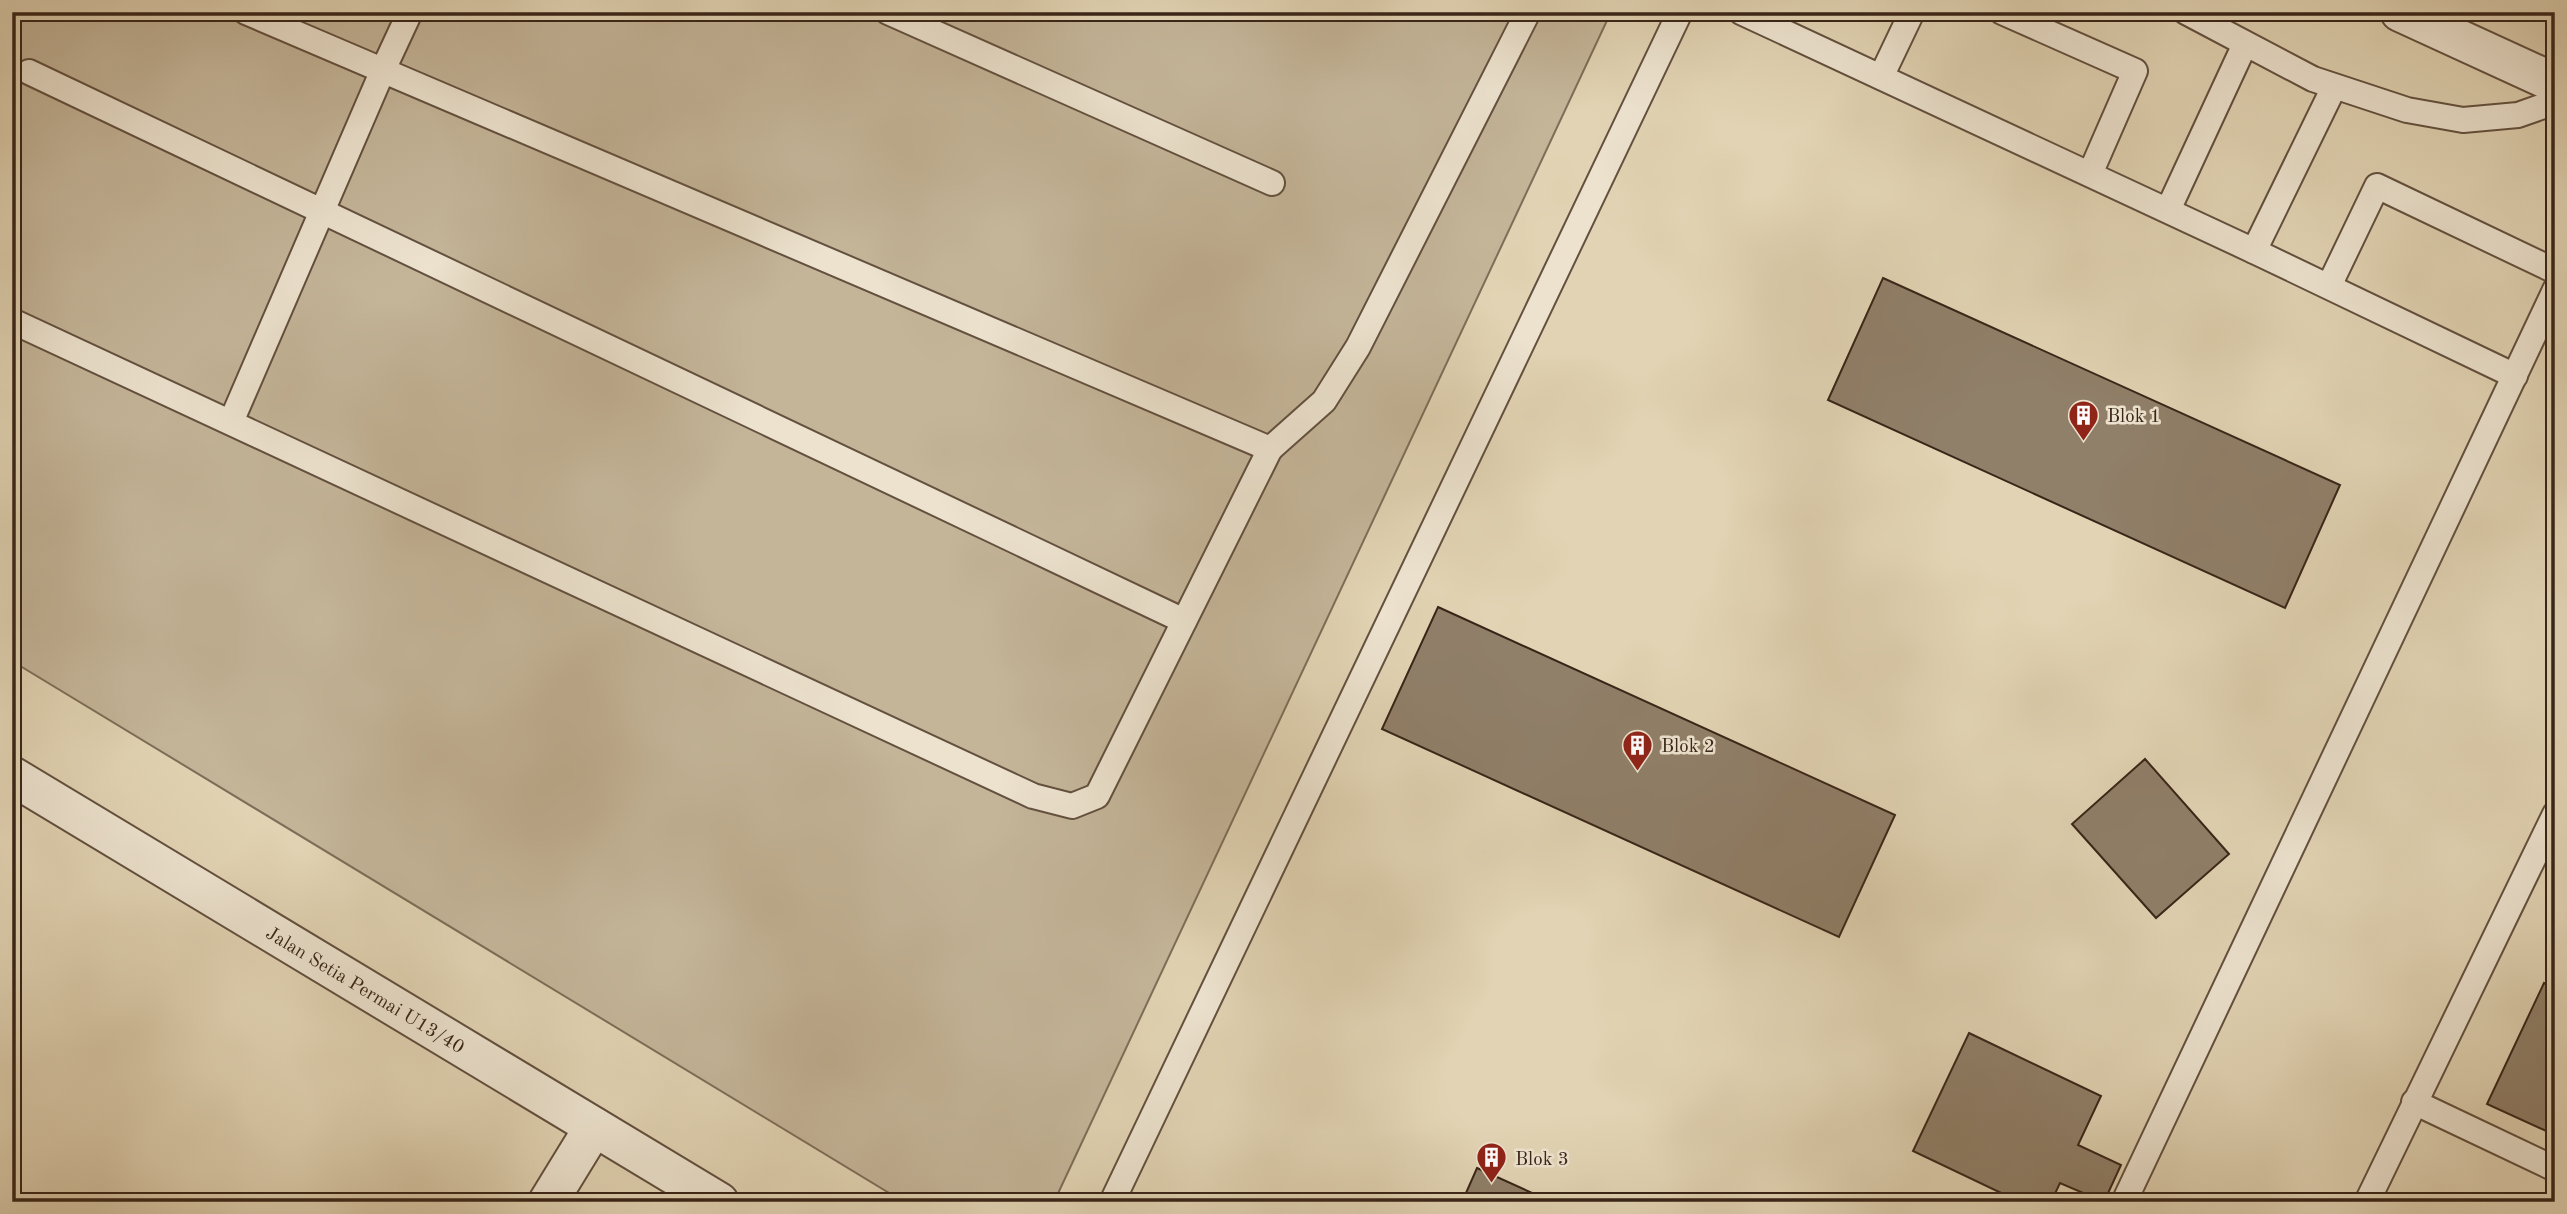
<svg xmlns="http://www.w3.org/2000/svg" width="2567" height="1214" font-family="'Old Standard TT',serif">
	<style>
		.green { fill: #c4b599; stroke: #7e6d58; stroke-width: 2 }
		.building { fill: #907f69; stroke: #392518; stroke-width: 2 }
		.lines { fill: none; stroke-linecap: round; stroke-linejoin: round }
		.service-casing { stroke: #63503f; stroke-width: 28 }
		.minor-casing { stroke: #63503f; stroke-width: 42 }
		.tertiary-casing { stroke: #63503f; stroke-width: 42 }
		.service { stroke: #ece2ce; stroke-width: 24 }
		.minor { stroke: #ece2ce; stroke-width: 38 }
		.tertiary { stroke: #ece2ce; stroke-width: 38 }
		.labels { text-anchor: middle; stroke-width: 5; stroke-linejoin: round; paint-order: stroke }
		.poi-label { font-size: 19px; fill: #392518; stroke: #ece2ce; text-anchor: start }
		.street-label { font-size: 19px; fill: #392518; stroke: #ece2ce }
	</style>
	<rect width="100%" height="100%" fill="#e1d3b3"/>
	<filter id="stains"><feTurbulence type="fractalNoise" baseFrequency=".00286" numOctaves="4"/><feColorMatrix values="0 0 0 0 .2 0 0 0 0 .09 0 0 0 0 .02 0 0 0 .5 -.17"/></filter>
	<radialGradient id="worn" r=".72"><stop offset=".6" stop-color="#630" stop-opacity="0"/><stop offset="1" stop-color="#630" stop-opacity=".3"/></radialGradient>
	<path class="green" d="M12,12H1611L1054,1202H904L12,661Z"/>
	<g class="building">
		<path d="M1883,278L2340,485L2285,608L1828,400Z"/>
		<path d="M1438,607L1895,815L1839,937L1382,729Z"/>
		<path d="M2145,759L2229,854L2156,918L2072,824Z"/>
		<path d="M2544,983L2555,989V1135L2487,1104Z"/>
		<path d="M1969,1033L2101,1096L2078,1145L2121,1165L2104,1202L2060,1183L2051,1202H2020L1913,1151Z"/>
		<path d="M1477,1168L1552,1202H1462Z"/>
	</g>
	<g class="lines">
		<defs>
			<g id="service">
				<path d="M246,12L1270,449L1324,401L1358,347L1528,12"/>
				<path d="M888,12L1272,183"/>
				<path d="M1741,12L2254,251L2515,376"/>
				<path d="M2002,12L2135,71L2090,174"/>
				<path d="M2186,12L2313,79L2407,110L2463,120L2518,115L2555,102"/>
				<path d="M29,72L1184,621"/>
				<path d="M1881,77L1912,12"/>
				<path d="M2168,210L2245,44"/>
				<path d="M2254,251L2334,87"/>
				<path d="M2329,286L2377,186L2555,271"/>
				<path d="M12,321L1033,796L1072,806L1097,796L1270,449"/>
				<path d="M231,422L383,70L410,12"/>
				<path d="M2414,1102L2555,1169"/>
				<path d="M1112,1202L1680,12"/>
				<path d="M2124,1202L2555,290"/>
				<path d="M2367,1202L2555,814"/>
			</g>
			<path id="minor" d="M548,1202L594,1127"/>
			<g id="tertiary">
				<path d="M2400,12L2555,83"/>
				<path id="s1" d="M12,776L719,1202"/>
			</g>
		</defs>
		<use href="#service" class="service-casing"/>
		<use href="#minor" class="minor-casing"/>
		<use href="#tertiary" class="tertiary-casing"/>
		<use href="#service" class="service"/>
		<use href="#minor" class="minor"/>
		<use href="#tertiary" class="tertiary"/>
	</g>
	<defs>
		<symbol id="building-pin" viewBox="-11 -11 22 30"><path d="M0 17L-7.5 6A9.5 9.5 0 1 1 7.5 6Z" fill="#8f2418" stroke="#ece2ce"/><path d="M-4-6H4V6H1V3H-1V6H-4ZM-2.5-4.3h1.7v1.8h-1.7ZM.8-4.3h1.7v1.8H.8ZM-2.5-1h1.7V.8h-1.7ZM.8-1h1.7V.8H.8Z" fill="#fff"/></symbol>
	</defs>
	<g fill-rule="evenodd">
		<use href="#building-pin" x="2066" y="398" width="35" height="47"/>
		<use href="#building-pin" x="1620" y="728" width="35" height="47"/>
		<use href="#building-pin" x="1474" y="1140" width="35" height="47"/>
	</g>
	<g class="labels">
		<g class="poi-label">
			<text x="2107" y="422">Blok 1</text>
			<text x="1661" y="752">Blok 2</text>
			<text x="1515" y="1165">Blok 3</text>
		</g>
		<g class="street-label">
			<text dy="7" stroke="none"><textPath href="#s1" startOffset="413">Jalan Setia Permai U13/40</textPath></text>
		</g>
	</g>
	<rect width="2567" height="1214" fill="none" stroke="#e1d3b3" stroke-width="42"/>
	<rect x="14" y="14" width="2539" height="1186" fill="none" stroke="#392518" stroke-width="3.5"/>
	<rect x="21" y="21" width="2525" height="1172" fill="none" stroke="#392518" stroke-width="2"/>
	<rect width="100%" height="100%" filter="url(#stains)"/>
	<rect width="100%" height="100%" fill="url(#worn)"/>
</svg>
